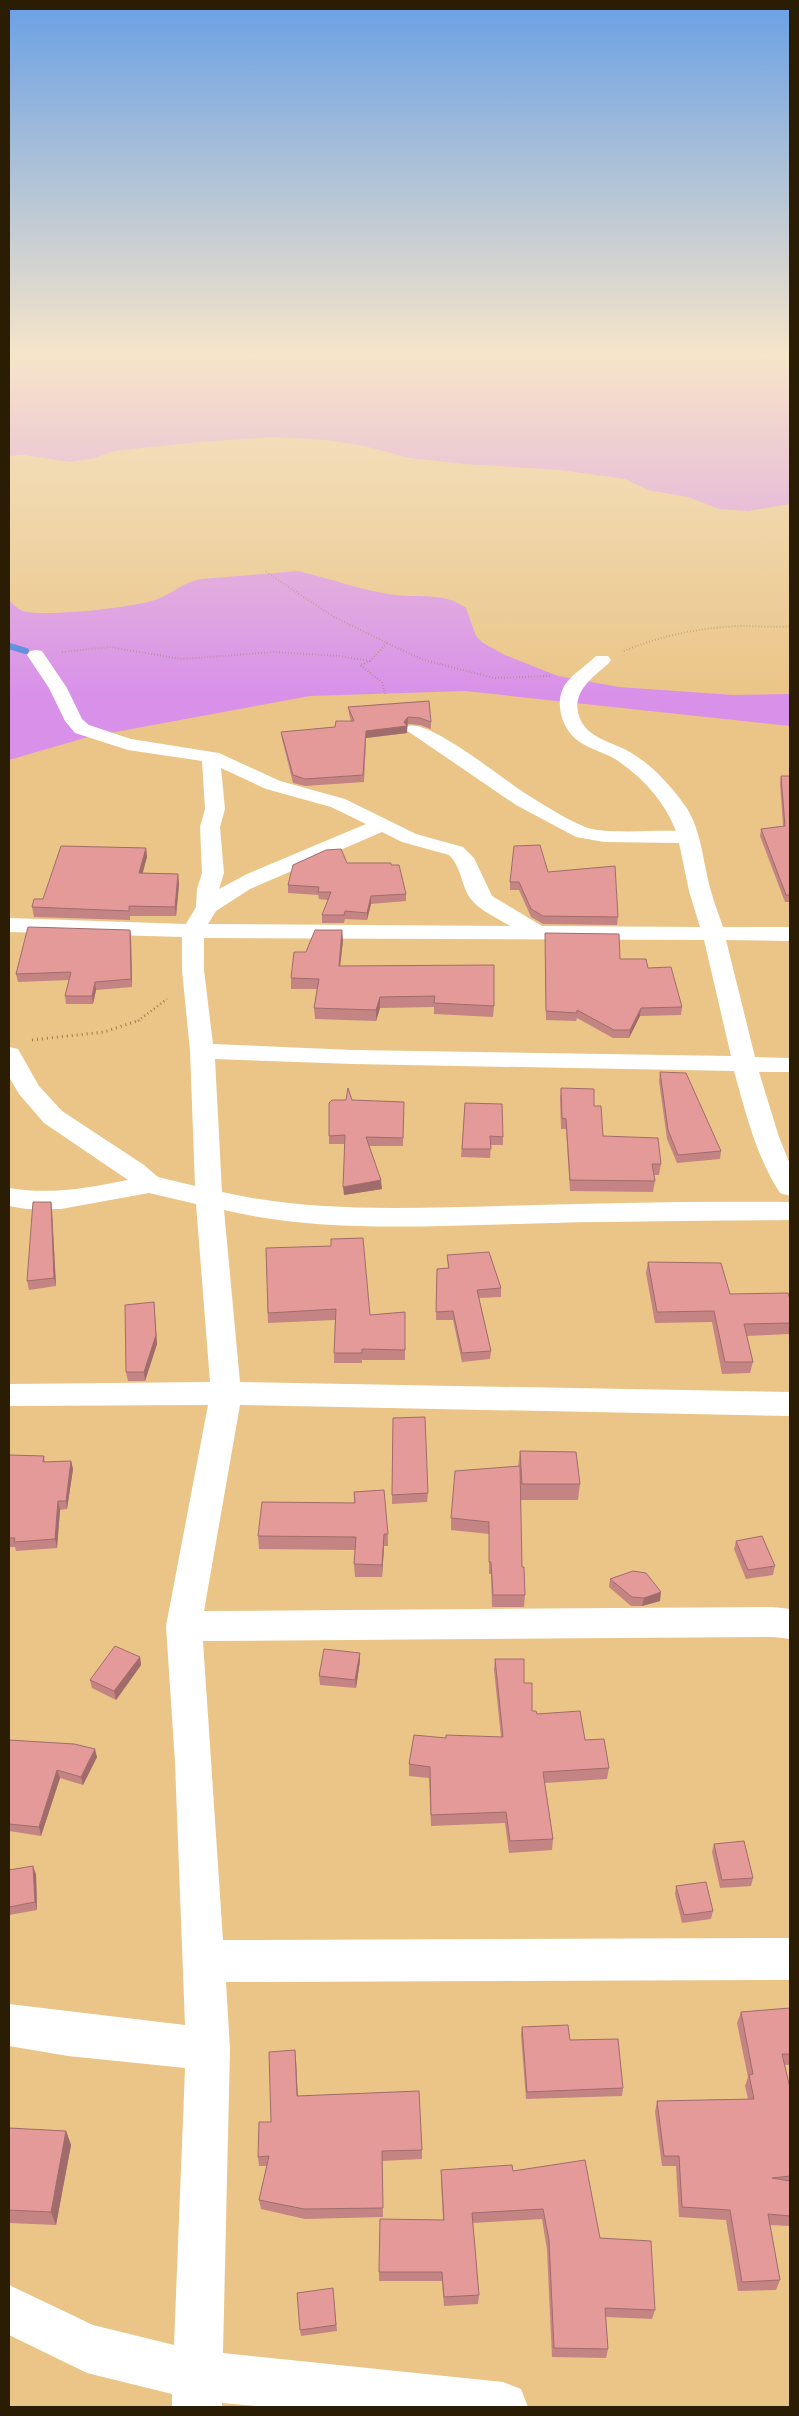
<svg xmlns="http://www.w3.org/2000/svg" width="799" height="2416" font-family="Overpass,sans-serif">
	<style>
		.green { fill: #d890e9 }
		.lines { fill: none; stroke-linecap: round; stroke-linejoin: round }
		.stream { stroke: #4b83e0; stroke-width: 6 }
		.path-far2 { stroke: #987d4f; stroke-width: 2; stroke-dasharray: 0.5 2.5; stroke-linecap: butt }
		.path-far1 { stroke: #987d4f; stroke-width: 2.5; stroke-dasharray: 1 3; stroke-linecap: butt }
		.path { stroke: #987d4f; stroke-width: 3; stroke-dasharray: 1 4; stroke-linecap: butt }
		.minor { fill: #fff; fill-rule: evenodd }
		.wall { fill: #c48484 }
		.shaded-wall { fill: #a06c6b }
		.building { fill: #e49a99; stroke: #a06c6b }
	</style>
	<rect width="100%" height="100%" fill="#eac587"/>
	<g class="green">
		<path d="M9,358H790V504L748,511L719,509L688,497L648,490L625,479L561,470L464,464L410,458L364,446L326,440L273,437L200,442L114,451L95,458L70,462L24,455L9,456Z"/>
		<path d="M298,571C330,578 362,591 395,595C421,598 444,592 466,608L476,636L483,643L505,655L558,676L619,687L733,695L790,694V726L465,691L310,696L88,737L9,760V600C15,606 18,610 27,612C51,616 138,608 160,598C176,591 182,583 201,579Z"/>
	</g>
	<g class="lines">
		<path class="stream" d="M9,646L26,651"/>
		<g class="path-far2">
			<path d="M266,572L334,617L387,643L370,661L360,665L382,682L385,694"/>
			<path d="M387,643L424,660L494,678L550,676"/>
			<path d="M624,651C662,635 703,627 744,626C759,626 775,628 790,626"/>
			<path d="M62,652L110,647L182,659L275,652L339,656L370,661"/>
		</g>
		<path class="path-far1" d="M138,1021L167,999"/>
		<path class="path" d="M32,1040L104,1032L140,1020"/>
		<path class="minor" d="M36,650L42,651L67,688L82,719L89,725L131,739L219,753L280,781L345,799L416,834L463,847L474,858L492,896L542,926L700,927L689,891L679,843L604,842L576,837L516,805L406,730L408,726C432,720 507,783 531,797C547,807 571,822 588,828C609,834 652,830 676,831C665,803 646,781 621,763C608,753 590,750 577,740C561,728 553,699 567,682C575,672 587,665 596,656H608L611,660L608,664C593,677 571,692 579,716C586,739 615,742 633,754C653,766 673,788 686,807C702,831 703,864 711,891C714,903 719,915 723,927H790V941L726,940L755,1057L790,1058V1072H759L779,1137L790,1164V1196L780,1193C756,1156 746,1114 734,1071L353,1064L215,1059L222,1192C313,1213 409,1208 502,1206C598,1203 694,1201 790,1202V1220C699,1221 608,1221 518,1224C421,1226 319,1233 224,1210L240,1382L790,1392V1416L240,1405L204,1611L774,1607L790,1609V1639L774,1637L203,1641L223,1940L790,1938V1980L226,1982L230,2049L223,2353L503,2382L521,2389L528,2407H267L222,2403V2407H172V2394L87,2373L9,2335V2285L93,2325L174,2345L185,2068L68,2056L9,2046V2004L185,2025L175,1763L166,1626L208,1405L9,1406V1384L210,1382L196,1204L149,1193L61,1209H26L9,1206V1188C50,1195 88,1188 128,1180L44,1123L19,1094L9,1077V1047L18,1049L39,1086L62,1111L144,1165L158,1177L195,1186L190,1051L182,970V937L9,932V918L186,924L196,907L197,889L202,873L200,827L205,809L202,761L128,750L75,733L65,721L49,688L27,655L30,651ZM221,768L266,789L331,807L366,824L247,874L219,889L224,873L220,827L225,809ZM382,832L402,842L449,855C460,865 461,881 467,893C475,909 496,917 510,926L208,924L216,911L250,889ZM204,938L704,940L731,1056L353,1050L213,1044L204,970Z"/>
	</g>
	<g class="wall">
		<path d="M429,701L431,722V729L420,725L408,724L407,726V733L366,738L364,782L305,786L293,783L282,739L281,732L335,727L351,721L349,714L348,707Z"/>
		<path d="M781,776H790V902H785L760,836L761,829L783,826L780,783Z"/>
		<path d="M146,848L147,857L142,873L178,874L179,884L176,916H130V920L34,917L32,907L43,899Z"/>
		<path d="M347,863L391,865L406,894V901L371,904L367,920L345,919L344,923H322V915L328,900L319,899L318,895L288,893V885Z"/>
		<path d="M548,872L618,917L617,925L543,924L531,917L519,890H510V882Z"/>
		<path d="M130,930L131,937L132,987L96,990L93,1004H66L65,996L69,980L18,982L16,974Z"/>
		<path d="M545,933L620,959L648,968L682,1007L681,1015L640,1016L629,1038H613L577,1018L576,1021L546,1020Z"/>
		<path d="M343,940L340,966L494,1006L493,1017L434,1014V1007L380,1008L376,1021L315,1019L314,1008L317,989H291V978L306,952Z"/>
		<path d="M660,1072L721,1151L720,1159L677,1163L667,1139L659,1081Z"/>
		<path d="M561,1088L594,1106L603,1136L661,1164L659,1175H654L655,1181L653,1192L570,1191L566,1129H561L560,1098Z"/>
		<path d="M352,1100L404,1102L403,1146H369L382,1189L344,1195L345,1144H329V1136Z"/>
		<path d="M465,1103L503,1137V1145H491L490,1158L461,1157Z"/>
		<path d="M51,1202L52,1211L56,1286L29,1290L27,1281Z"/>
		<path d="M266,1248L370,1315L405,1312V1360H362V1363H334V1353L335,1320L268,1323Z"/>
		<path d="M447,1255L501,1288V1297L479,1298L491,1351L490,1359L462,1362L453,1320H436L437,1269L448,1268Z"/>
		<path d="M648,1262L730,1294L790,1299V1334L747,1336L753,1362L750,1373L722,1374L712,1322L655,1323L646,1273Z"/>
		<path d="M154,1302L157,1344L145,1381H128L126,1372Z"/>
		<path d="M393,1418L428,1493L427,1502L392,1504Z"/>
		<path d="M520,1451L580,1484L578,1500H520L522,1567L525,1595L524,1607H492L491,1574H489V1534L451,1530V1518L518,1467Z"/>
		<path d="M9,1455L44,1456L45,1462L71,1461L73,1469L67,1509L60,1510L57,1548L16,1551L15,1547H9Z"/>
		<path d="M354,1492L388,1534V1546H384L382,1577H355L354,1564L355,1550L259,1549L258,1536L354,1503Z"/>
		<path d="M736,1541L775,1566L773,1575L746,1579L734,1549Z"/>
		<path d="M610,1579L660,1601L642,1606H631L609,1587Z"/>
		<path d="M360,1653V1661L356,1688L320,1685L319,1676Z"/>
		<path d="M140,1657L141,1665L116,1700L92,1688L90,1680Z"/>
		<path d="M495,1659L524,1683L532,1711L585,1740L609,1768L607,1779L545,1783L553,1839L552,1850L509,1853L505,1823L431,1826L429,1778L409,1776V1764L446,1738L501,1737L494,1670Z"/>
		<path d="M9,1740L97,1757L83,1785L60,1778L41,1836L9,1831Z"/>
		<path d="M714,1844L753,1878L751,1886L720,1888L712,1852Z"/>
		<path d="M9,1870L36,1874L37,1910L9,1915Z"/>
		<path d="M676,1886L713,1911L711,1919L682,1923L675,1894Z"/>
		<path d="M790,2008V2065H784L790,2088V2226L770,2225L780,2280L776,2290L738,2291L726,2220L679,2217L676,2166H662L655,2112L657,2101L748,2099L745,2086L748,2077L737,2023L741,2012Z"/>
		<path d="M522,2027L570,2040L623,2088L622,2096L526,2099L521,2035Z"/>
		<path d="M296,2061L298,2096L422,2150V2159L382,2161L383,2217L305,2219L261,2209L259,2200L267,2166H259L258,2157L271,2122Z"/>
		<path d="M9,2128L66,2131L71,2145L56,2225L9,2223Z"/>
		<path d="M441,2170L513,2171L600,2238L655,2310L652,2319L606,2317L608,2349L606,2358L552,2357L547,2250L542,2219L473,2223L479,2295L478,2304L444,2306L442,2281H379V2272L443,2220L441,2180Z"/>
		<path d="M333,2288L337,2331L301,2336L300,2330Z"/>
	</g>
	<g class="shaded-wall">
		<path d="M408,717L407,733L366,738L364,782L366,731L404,722Z"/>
		<path d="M146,848L147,857L140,883L139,873Z"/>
		<path d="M178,874L179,884L176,916L175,907Z"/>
		<path d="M371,896V904L367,920V913Z"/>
		<path d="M130,930L131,937L132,987L131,979Z"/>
		<path d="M342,930L343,940L339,977V966Z"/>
		<path d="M95,982L96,990L93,1004L92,996Z"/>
		<path d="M380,997V1008L376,1021V1010Z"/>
		<path d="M641,1008L640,1016L629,1038L630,1030Z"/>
		<path d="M381,1180L382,1189L344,1195L343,1187Z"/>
		<path d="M51,1202L52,1211L56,1286L54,1278Z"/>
		<path d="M154,1302L157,1344L145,1381L144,1372Z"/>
		<path d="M71,1461L73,1469L67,1509L66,1501Z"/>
		<path d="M58,1501L60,1510L57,1548L55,1539Z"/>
		<path d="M384,1534V1546L382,1577V1565Z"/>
		<path d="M661,1592L660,1601L642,1606L644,1598Z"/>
		<path d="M360,1653V1661L356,1688L355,1680Z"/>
		<path d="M140,1657L141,1665L116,1700L114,1691Z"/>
		<path d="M95,1749L97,1757L83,1785L81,1777Z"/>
		<path d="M57,1770L60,1778L41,1836L39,1827Z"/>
		<path d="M33,1866L36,1874L37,1910L35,1902Z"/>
		<path d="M295,2050L296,2061L298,2106L297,2096Z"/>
		<path d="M66,2131L71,2145L56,2225L51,2212Z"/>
	</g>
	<g class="building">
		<path d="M429,701L431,722L420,718L408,717L404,722L407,726L366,731L363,775L305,779L293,775L281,732L335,727L336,721H354L348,707Z"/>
		<path d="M781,776H790V895H786L761,829L785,826Z"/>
		<path d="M540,845L548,872L615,866L618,917L543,916L531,909L519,882H510L514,846Z"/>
		<path d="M61,846L146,848L139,873L178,874L175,907L129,906V911L32,907L34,899H43Z"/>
		<path d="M341,849L347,863H391V865H399L406,894L371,896L367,913L345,911L344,915H322L331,892H318L319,887L288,885L293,865L326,850Z"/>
		<path d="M28,927L130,930L131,979L95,982L92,996H65L71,972L16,974Z"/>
		<path d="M315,930H342L339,966L494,965V1006L434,1003L435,996L380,997L376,1010L314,1008L319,979L291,978L294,952H306Z"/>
		<path d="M545,933L619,934L620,959H646L648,968L671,967L682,1007L641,1008L630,1030H614L577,1010V1013L546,1011Z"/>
		<path d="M660,1072L686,1073L721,1151L678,1155L668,1130Z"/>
		<path d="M348,1088L352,1100L404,1102L403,1138L366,1137L381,1180L343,1187L345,1135L329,1136V1103L332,1100H346Z"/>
		<path d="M561,1088L594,1089V1106H601L603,1136L658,1138L661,1164H652L655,1181L570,1180L566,1119L562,1118Z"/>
		<path d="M465,1103L502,1104L503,1137L490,1136L491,1149H462Z"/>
		<path d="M33,1202H51L54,1278L27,1281Z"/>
		<path d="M363,1238L370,1315L405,1312V1350L362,1349V1353H334L336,1309L268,1313L266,1248L331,1246V1239Z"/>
		<path d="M489,1252L501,1288L477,1290L491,1351L462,1353L453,1311L436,1312L437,1269L449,1268L447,1255Z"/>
		<path d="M648,1262L721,1263L730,1294L788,1293L790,1299V1323L744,1324L753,1362H725L714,1311L657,1312Z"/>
		<path d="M154,1302L156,1335L144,1372H126L125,1305Z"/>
		<path d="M425,1417L428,1493L392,1495L393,1418Z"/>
		<path d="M520,1451L576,1452L580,1484H522Z"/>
		<path d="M9,1455L44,1456L43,1462L71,1461L66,1501H58L55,1539L14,1542L15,1538H9Z"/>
		<path d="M520,1466L522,1567H524L525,1595H493L491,1562H489V1522L451,1518L455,1471Z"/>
		<path d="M384,1490L388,1534H384L382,1565L354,1564L356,1537L258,1536L262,1502L355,1503L354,1492Z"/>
		<path d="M762,1536L775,1566L748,1570L736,1541Z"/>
		<path d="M633,1571L646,1573L661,1592L644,1598L632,1597L610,1579Z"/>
		<path d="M115,1646L140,1657L114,1691L90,1680Z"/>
		<path d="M324,1649L360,1653L355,1680L319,1676Z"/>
		<path d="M495,1659H524V1683H532V1711H536L537,1714L580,1711L585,1740L604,1739L609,1768L543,1772L553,1839L510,1841L506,1812L431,1815L430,1767L409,1764L414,1735L446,1738V1735L503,1737Z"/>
		<path d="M9,1740L74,1744L95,1749L81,1777L57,1770L39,1827L9,1824Z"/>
		<path d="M744,1841L753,1878L722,1880L714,1844Z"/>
		<path d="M33,1866L35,1902L9,1907V1870Z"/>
		<path d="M706,1882L713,1911L684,1915L676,1886Z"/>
		<path d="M790,2008V2054H782L790,2088V2176L772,2178L790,2181V2216L768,2214L780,2280L742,2282L730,2210L682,2207L679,2156H664L657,2101L754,2099L749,2075L753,2074L741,2012Z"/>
		<path d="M568,2025L570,2040L618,2039L623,2088L527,2092L522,2027Z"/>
		<path d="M295,2050L297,2096L419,2091L422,2150L382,2151L383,2208L304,2209L259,2200L269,2156L258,2157L259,2122H271L269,2052Z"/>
		<path d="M9,2128L66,2131L51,2212L9,2210Z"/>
		<path d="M585,2160L600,2238L651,2241L655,2310L605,2308L608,2349L554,2348L549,2240L543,2209L472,2213L479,2295L444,2297L442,2272H379L380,2219L444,2220L441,2170L512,2165L513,2171Z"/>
		<path d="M333,2288L336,2325L300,2330L297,2293Z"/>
	</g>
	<linearGradient id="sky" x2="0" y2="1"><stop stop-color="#69a0e5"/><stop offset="0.51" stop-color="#f6e5c9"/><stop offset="1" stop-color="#f6e5c9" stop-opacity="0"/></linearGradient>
	<rect width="799" height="696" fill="url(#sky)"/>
	<rect width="799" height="2416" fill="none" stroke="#2b1d04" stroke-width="20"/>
</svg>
